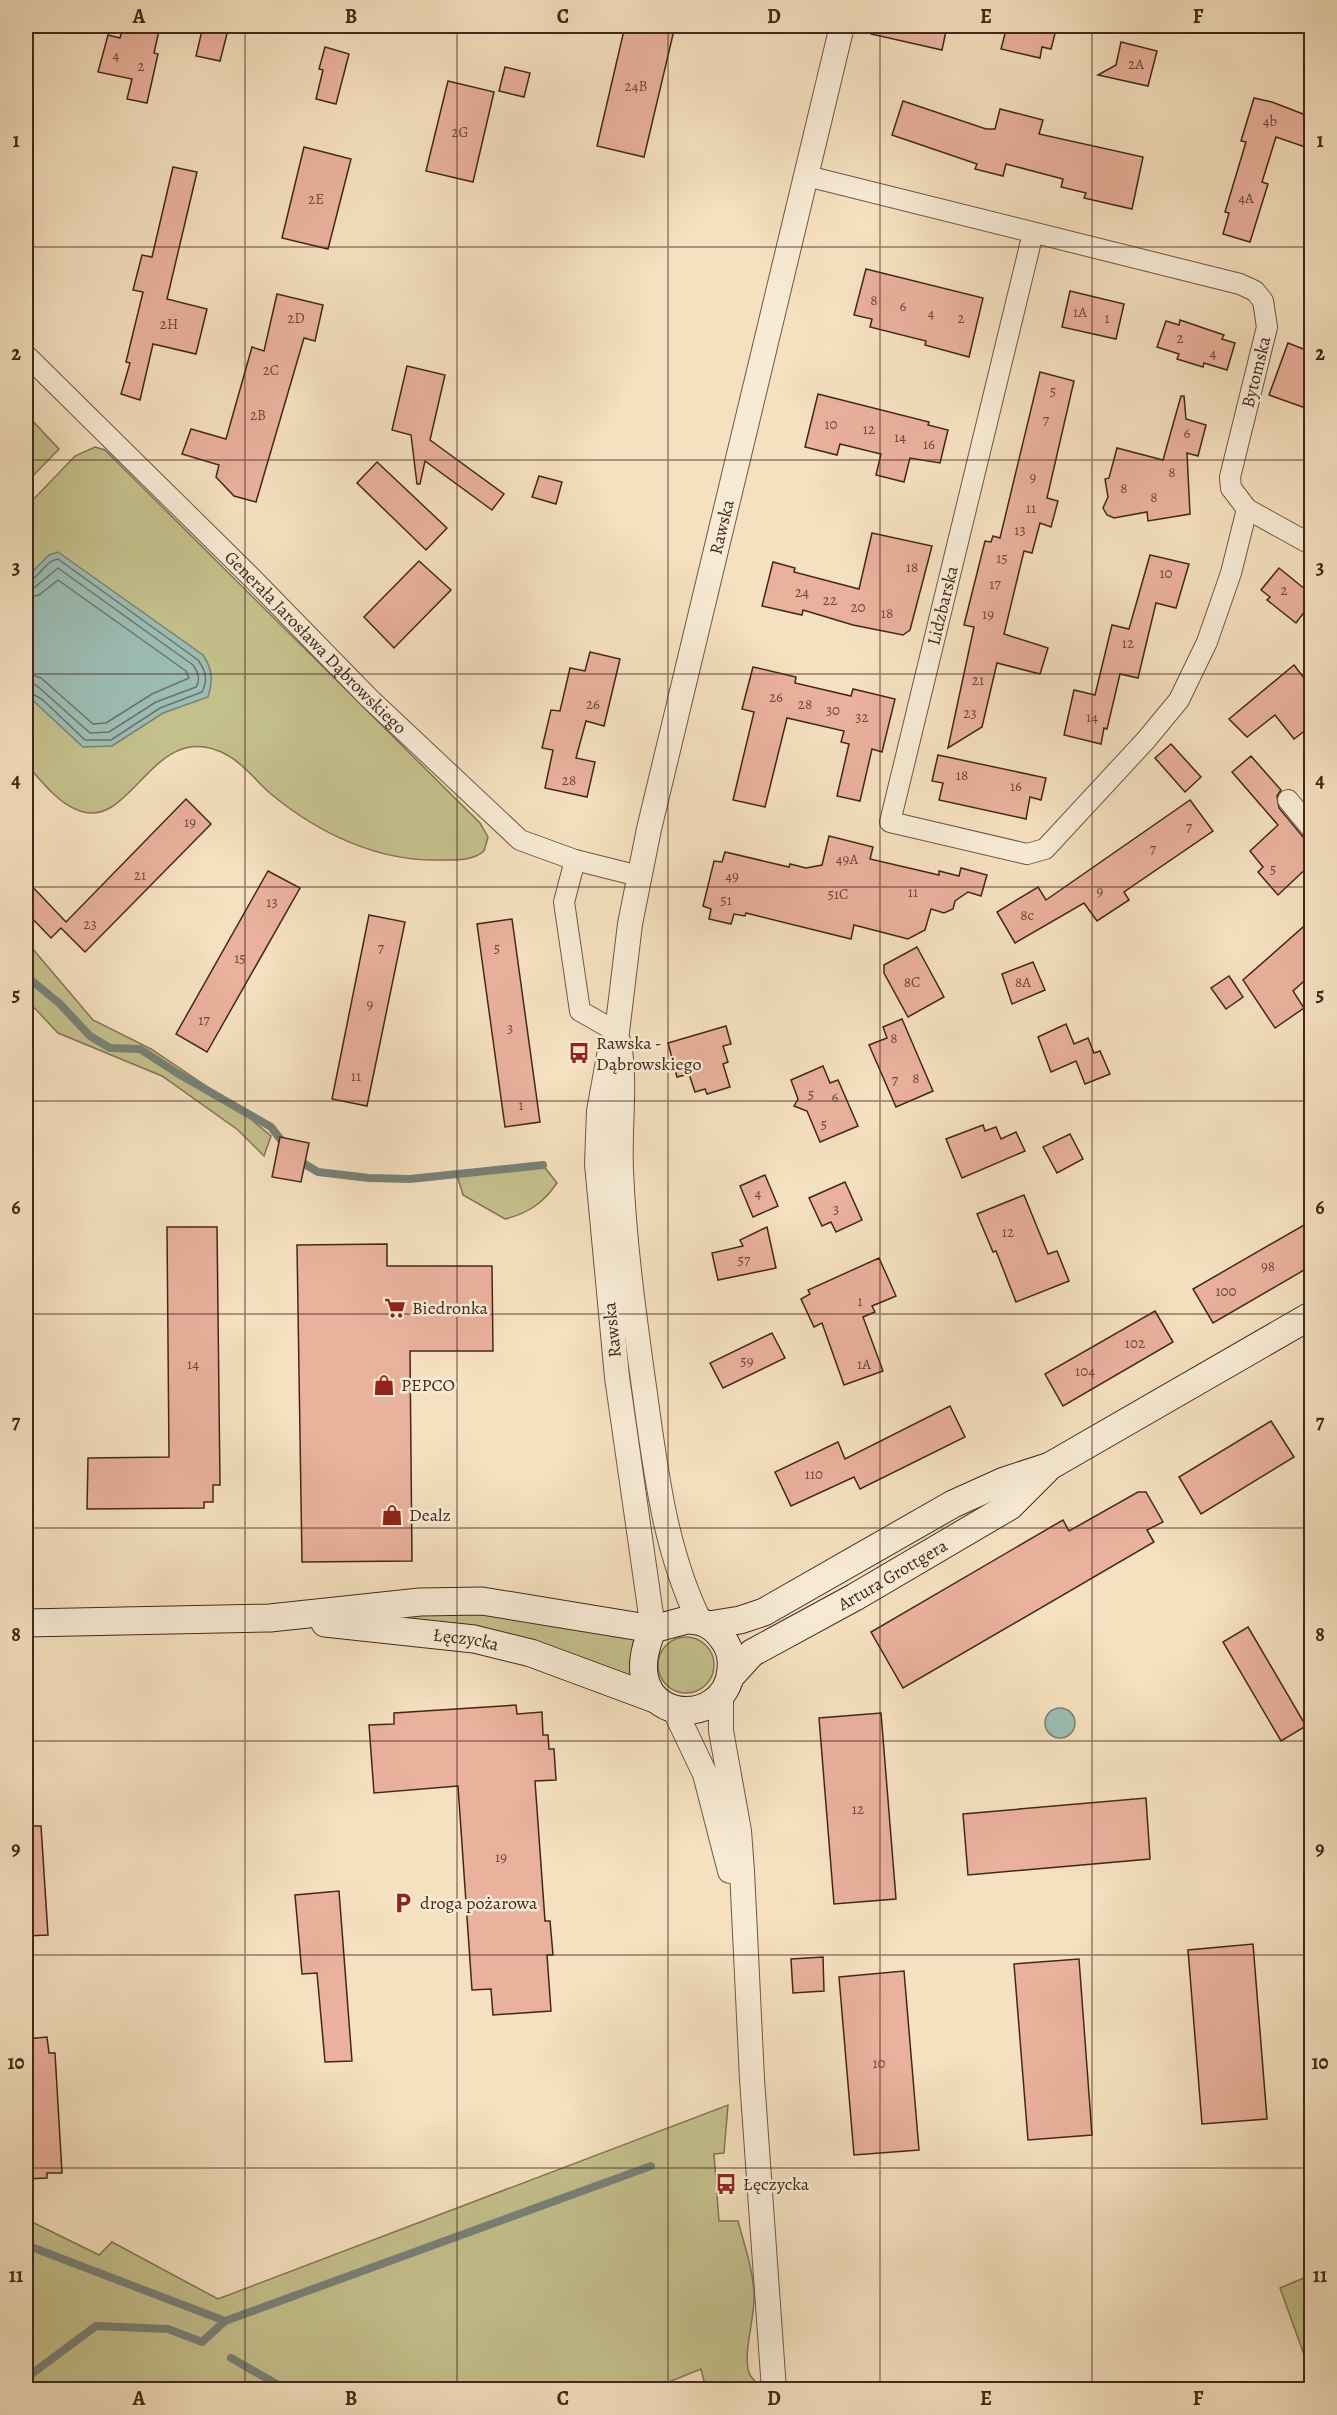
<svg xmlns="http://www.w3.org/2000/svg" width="1337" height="2415" font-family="Alegreya,serif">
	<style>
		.green { fill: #c4c08c; stroke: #837454; stroke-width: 1.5 }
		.water { fill: #9cbdb4; stroke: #788177; stroke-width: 1.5 }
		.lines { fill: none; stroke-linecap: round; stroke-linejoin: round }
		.shore { stroke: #6f7268; stroke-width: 1.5 }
		.stream { stroke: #788177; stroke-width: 8 }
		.building { fill: #eab19d; stroke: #42281b; stroke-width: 1.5 }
		.minor-casing { stroke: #6f5644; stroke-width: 22 }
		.tertiary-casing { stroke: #6f5644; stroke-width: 26 }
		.secondary-casing { stroke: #42281b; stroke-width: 29 }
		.minor { stroke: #f8ebd5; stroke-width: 20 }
		.tertiary { stroke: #f8ebd5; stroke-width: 24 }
		.secondary { stroke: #f8ebd5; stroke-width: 27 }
		.grid { fill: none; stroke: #42281b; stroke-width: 1.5; stroke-opacity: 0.55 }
		.labels { text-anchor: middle; stroke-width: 5; stroke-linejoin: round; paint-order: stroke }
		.number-label { font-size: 15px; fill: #6c4a3c }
		.street-label { font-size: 18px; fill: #42281b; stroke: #f8ebd5 }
		.poi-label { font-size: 18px; fill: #42281b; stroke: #f8ebd5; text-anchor: start }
		.neatline { fill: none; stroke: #42281b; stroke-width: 2 }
		.grid-label { font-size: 20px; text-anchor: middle; font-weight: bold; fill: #42281b }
	</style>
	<rect width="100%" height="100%" fill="#f5e0bf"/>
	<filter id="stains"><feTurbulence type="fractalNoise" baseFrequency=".00333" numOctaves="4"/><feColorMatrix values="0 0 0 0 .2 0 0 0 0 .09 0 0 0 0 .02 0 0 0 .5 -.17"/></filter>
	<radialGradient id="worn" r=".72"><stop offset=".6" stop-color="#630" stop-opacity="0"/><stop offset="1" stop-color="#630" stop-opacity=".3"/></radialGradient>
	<g class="green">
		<path d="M26,414L59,449L26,483Z"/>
		<path d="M95,447L105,450L480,823L488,837L484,851C473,861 455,860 441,860C378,862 318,833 271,794C257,782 243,763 227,755C154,715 133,830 80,811C58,804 41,780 26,764V507L75,456Z"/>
		<path d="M26,941L93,1020L151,1049L233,1104L271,1136L264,1156L238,1130L162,1076L58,1033L26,999Z"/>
		<path d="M543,1165L557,1183C543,1203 529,1213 505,1219L463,1195L457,1175Z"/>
		<path d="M461,1608L637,1636L632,1651L633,1678L370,1614Z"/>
		<circle cx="686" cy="1665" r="28"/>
		<path d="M728,2105L724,2153L714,2154L719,2221H738C744,2244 753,2269 754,2293C756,2316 741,2356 750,2375C753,2380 758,2383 760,2389H706L701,2369L649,2390L26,2389V2219L99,2255L112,2242L218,2299Z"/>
		<path d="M1311,2275V2374L1280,2288Z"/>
	</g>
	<g class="water">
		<path d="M58,552L203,655C213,670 213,680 208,697L163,713L112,746L83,747L26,694V578L49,555Z"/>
		<circle cx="1060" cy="1723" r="15"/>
	</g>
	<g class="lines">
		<g class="shore">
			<path d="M26,582C39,580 44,561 58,559L198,660C206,671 208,680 202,692L160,708L111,740H85L43,700L26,690"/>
			<path d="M26,589L35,587L58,568L193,665C198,672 201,679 196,687L156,702L109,732L90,733L36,685L26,682"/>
			<path d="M26,598L39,595L58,580L186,671L189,678L152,694L106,723L93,724L41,678L26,673"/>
		</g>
		<g class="stream">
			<path d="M26,976L59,1003L90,1036L110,1048L140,1049L177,1073L271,1127L285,1145"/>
			<path d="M298,1160L318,1172L369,1178L410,1179L543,1165"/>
			<path d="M26,2245L225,2321L651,2166"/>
			<path d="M231,2358L287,2390"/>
			<path d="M26,2378L96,2326L168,2329L202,2342L225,2321"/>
		</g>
	</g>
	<g class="building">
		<path d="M123,26H160L154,53L158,54L147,103L127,99L132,79L98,72L108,35L120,38Z"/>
		<path d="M203,26H229L220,61L196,56Z"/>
		<path d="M625,26H675L644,157L597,146Z"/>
		<path d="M872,26H920L946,31L942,50L871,34Z"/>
		<path d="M1007,26H1057L1051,49L1042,47L1040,58L1001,49Z"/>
		<path d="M1121,42L1157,51L1148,86L1098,75L1116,65Z"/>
		<path d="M325,47L349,54L336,104L316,99L323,70L319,69Z"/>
		<path d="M505,67L530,73L524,97L499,91Z"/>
		<path d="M448,81L494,92L473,182L426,171Z"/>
		<path d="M1254,98L1272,102L1311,117V149L1276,137L1262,182L1268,184L1250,242L1223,234L1229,213L1225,212L1246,142L1241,141Z"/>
		<path d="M903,101L986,129H995L1000,109L1043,120L1039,134L1143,157L1132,209L1084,198L1086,193L1061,187L1063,179L1006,164L1003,176L975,169L977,164L892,135Z"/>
		<path d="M304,147L351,159L328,249L282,238Z"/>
		<path d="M173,167L197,172L167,299L207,309L196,354L153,344L140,400L121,394L130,363L126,362L143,292L133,290L142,255L152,257Z"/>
		<path d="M866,269L983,298L969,357L925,345L926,341L870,327L872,319L854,315Z"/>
		<path d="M1070,291L1124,304L1116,339L1062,327Z"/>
		<path d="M277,294L323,305L315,341L304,338L256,502L234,496L216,477L219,465L182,454L191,429L226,439L252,347L264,351Z"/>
		<path d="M1180,320L1224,335L1222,339L1235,343L1227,370L1204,363L1203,367L1177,359L1179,354L1157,347L1166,321L1179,325Z"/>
		<path d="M1288,343L1311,352V410L1269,395Z"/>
		<path d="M407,366L445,375L430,440L504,494L492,510L425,461L420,484H417L411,435L392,430Z"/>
		<path d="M1040,372L1074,381L1047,498L1058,501L1051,527L1040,523L1032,553L1024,551L1004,634L1048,648L1040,674L997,663L982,727L948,748L974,627L964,625L985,541L991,542L993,536L1000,538Z"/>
		<path d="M818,394L929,422L928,425L948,430L940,463L910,458L904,482L876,475L881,454L840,444L837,455L805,447Z"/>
		<path d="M1181,396H1184L1186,419L1206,425L1198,456L1187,453L1190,514L1148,521L1147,512L1114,518L1107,515L1103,508L1108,497L1105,479L1109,478L1117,448L1163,460Z"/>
		<path d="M377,462L447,528L426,550L357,483Z"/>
		<path d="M539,476L562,482L556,504L532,497Z"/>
		<path d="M872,533L932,546L910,630L903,635L853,625L803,610L802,615L762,606L773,562L795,568L794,572L859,589Z"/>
		<path d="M1150,555L1189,564L1176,608L1156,603L1138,678L1120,674L1107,729L1104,728L1101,744L1064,735L1074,690L1095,695L1112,625L1129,629Z"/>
		<path d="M419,561L451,590L394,648L364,617Z"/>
		<path d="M1279,568L1311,594V603L1296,623L1267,600L1270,597L1261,590Z"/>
		<path d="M590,652L620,659L604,726L586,721L576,758L595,762L587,797L545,788L553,750L542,748L551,710L560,711L570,668L585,671Z"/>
		<path d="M1294,665L1311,687V726L1294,739L1275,715L1247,737L1229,719Z"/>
		<path d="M753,667L796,677L795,683L851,696L853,689L895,699L882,752L872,749L860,801L837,796L849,744L841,742L844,731L787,718L765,807L733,800L754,712L742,709Z"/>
		<path d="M1171,744L1201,777L1185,792L1155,758Z"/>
		<path d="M938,755L1046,778L1041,800L1030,797L1026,819L939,800L943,783L932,781Z"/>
		<path d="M1251,756L1281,790L1277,796L1279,808L1303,837L1311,841V864L1278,895L1258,872L1263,867L1250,851L1278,825L1232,772Z"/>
		<path d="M186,799L211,824L85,952L61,928L51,938L26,912V880L66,922Z"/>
		<path d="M1190,800L1213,831L1124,892L1129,900L1097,921L1084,903L1015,943L997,912L1038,887L1046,900Z"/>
		<path d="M829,836L873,847L870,859L939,875V871L959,876L961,868L987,875L981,896L968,892L955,901L953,909L944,913L931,909L925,930L908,939L854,925L851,939L746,913L745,916L734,914L731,924L709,919L711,909L703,906L714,861L722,862L725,852L789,867L790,864L806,868L822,865Z"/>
		<path d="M268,871L300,888L207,1052L176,1034Z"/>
		<path d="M369,915L405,922L367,1106L332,1099Z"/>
		<path d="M512,919L540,1122L505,1127L477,924Z"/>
		<path d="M1311,920V975L1293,991L1304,1008L1275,1028L1243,980Z"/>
		<path d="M917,947L944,997L908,1017L884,973V965Z"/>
		<path d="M1033,962L1045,990L1012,1004L1002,974Z"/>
		<path d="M1229,976L1243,997L1226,1009L1211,988Z"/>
		<path d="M902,1019L933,1091L896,1107L869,1045L887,1038L883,1027Z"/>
		<path d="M1066,1024L1074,1044L1088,1038L1094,1053L1100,1051L1110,1074L1085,1084L1076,1061L1051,1072L1038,1037Z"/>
		<path d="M726,1026L731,1044L723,1046L728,1062L723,1064L730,1087L707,1094L705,1089L695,1092L689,1074L677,1077L668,1043Z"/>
		<path d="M823,1066L830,1083L838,1080L858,1126L820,1142L807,1111L794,1106L798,1099L791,1080Z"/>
		<path d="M983,1125L985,1131L996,1127L1001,1139L1016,1132L1025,1151L962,1178L946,1139Z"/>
		<path d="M1070,1134L1083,1159L1057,1173L1043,1147Z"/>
		<path d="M280,1137L309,1143L301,1182L272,1177Z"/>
		<path d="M765,1175L778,1206L753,1217L740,1186Z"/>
		<path d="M845,1182L862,1220L836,1232L831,1222L822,1226L809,1198Z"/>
		<path d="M1024,1195L1048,1254L1057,1251L1069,1281L1016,1302L996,1251L993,1252L977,1214Z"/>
		<path d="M1311,1221V1266L1213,1323L1193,1289Z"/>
		<path d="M167,1227H217L220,1485H213V1502H204V1508L87,1509L88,1458L169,1457Z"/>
		<path d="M767,1227L776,1268L718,1280L712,1253L743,1246L740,1240Z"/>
		<path d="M387,1244V1266H492L493,1351H410L412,1561L302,1562L297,1245Z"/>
		<path d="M879,1258L896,1296L872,1306L875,1312L863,1317L883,1371L844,1385L822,1323L814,1327L801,1299L810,1294L808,1290Z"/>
		<path d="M1155,1311L1173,1342L1063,1406L1045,1374Z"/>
		<path d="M772,1333L785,1358L723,1388L710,1363Z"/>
		<path d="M950,1406L965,1437L860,1489L854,1477L791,1506L775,1472L838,1442L845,1459Z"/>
		<path d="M1271,1421L1294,1457L1201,1514L1179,1477Z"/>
		<path d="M1138,1492H1146L1163,1522L1147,1530L1154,1542L903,1688L871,1632L1063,1520L1069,1531Z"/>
		<path d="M1248,1627L1306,1726L1281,1741L1223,1642Z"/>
		<path d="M516,1705L517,1714L542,1712L543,1735H548L549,1749H554L556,1780L535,1781L545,1921H550L553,1955H547L551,2011L493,2015L491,1989L472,1990L458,1786L374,1793L369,1725L394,1724V1713Z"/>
		<path d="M881,1713L896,1899L834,1904L819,1718Z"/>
		<path d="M1146,1798L1150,1859L968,1875L963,1814Z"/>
		<path d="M26,1826H41L48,1935L26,1936Z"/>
		<path d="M339,1891L352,2061L325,2062L317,1973L302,1974L295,1895Z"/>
		<path d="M1253,1944L1267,2119L1202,2124L1188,1950Z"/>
		<path d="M823,1957L824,1991L793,1993L791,1959Z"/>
		<path d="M1079,1959L1092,2135L1028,2140L1014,1964Z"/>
		<path d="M904,1971L919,2150L854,2155L839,1977Z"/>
		<path d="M47,2037L49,2053H55L62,2173H47V2178L26,2179V2039Z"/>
	</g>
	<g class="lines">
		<defs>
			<g id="minor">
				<path id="s1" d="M807,176L1240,284L1255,291L1263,301L1267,327L1230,477L1231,488L1247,509L1231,573L1207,642L1179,700L1146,740L1045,849L1027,854L890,822L1033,233"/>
				<path id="s2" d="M26,355L254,580L369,698L520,840L575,860L639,876"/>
				<path d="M1247,509L1312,545"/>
				<path d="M1288,800L1312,829"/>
				<path d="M575,860L564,902L580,1011L617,1032"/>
			</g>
			<g id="tertiary">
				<path d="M619,1043C626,1085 619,1128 621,1170C624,1243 634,1315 644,1387C655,1466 664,1548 699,1620"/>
				<path id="s3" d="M653,1629L617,1377L597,1164L599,1111L609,1056L617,1032L630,924L649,829L842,26"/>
				<path d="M721,1695V1731L739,1831L742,1871L752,2079L774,2390"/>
				<path d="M674,1709L705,1774L730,1871"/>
			</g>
			<g id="secondary">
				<path d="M687,1620C705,1620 716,1628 725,1642C730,1650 732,1660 731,1669C727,1734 610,1724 653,1629Z"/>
				<path d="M26,1623L270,1618L420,1602L482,1601L653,1629"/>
				<path id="s4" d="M325,1623L474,1639L531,1653L655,1699"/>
				<path d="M709,1625L740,1620L764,1612L953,1504L1004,1481L1050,1466L1312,1315"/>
				<path id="s5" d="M731,1676L752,1653L855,1597L1010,1506L1047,1469"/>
			</g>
		</defs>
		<use href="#minor" class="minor-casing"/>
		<use href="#tertiary" class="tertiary-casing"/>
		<use href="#secondary" class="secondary-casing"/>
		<use href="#minor" class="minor"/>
		<use href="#tertiary" class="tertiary"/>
		<use href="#secondary" class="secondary"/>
	</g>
	<path class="grid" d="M245,26V2390M457,26V2390M668,26V2390M880,26V2390M1092,26V2390M26,247H1312M26,460H1312M26,674H1312M26,887H1312M26,1101H1312M26,1314H1312M26,1528H1312M26,1741H1312M26,1955H1312M26,2168H1312"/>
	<defs>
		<symbol id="bus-bare" viewBox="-9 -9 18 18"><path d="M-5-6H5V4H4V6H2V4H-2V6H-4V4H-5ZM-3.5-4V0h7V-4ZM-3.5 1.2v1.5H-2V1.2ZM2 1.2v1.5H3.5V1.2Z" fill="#8f2418" stroke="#f8ebd5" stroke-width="2.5" paint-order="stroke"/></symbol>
		<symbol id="supermarket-bare" viewBox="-9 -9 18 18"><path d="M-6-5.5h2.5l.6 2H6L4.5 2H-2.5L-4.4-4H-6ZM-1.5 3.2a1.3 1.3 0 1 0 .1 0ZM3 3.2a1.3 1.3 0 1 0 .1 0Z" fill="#8f2418" stroke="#f8ebd5" stroke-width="2.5" paint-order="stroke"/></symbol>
		<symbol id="shop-bare" viewBox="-9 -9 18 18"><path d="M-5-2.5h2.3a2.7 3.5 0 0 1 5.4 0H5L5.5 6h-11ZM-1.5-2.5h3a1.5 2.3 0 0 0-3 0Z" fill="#8f2418" stroke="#f8ebd5" stroke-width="2.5" paint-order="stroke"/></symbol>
		<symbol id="parking-bare" viewBox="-9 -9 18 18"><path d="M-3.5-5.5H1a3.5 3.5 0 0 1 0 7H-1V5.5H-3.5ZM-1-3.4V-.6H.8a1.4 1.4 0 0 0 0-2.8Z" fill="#8f2418" stroke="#f8ebd5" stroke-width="2.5" paint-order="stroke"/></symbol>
	</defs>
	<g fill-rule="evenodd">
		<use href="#bus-bare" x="564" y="1038" width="30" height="30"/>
		<use href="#supermarket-bare" x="380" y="1293" width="30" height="30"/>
		<use href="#shop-bare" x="369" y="1370" width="30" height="30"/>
		<use href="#shop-bare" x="377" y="1500" width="30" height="30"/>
		<use href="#parking-bare" x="388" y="1888" width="30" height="30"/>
		<use href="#bus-bare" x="711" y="2169" width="30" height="30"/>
	</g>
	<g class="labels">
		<g class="number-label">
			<text x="116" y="60">4</text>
			<text x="1136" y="69">2A</text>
			<text x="141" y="71">2</text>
			<text x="636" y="91">24B</text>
			<text x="1270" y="126">4b</text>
			<text x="460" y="137">2G</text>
			<text x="1246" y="203">4A</text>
			<text x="316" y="204">2E</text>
			<text x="874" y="305">8</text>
			<text x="903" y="311">6</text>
			<text x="1080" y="317">1A</text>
			<text x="931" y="318">4</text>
			<text x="296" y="323">2D</text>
			<text x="961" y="323">2</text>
			<text x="1107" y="323">1</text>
			<text x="169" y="329">2H</text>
			<text x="1180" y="343">2</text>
			<text x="1213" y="358">4</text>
			<text x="271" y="375">2C</text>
			<text x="1053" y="396">5</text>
			<text x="258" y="420">2B</text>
			<text x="1046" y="425">7</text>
			<text x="831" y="429">10</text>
			<text x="869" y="434">12</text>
			<text x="1187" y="438">6</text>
			<text x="900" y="442">14</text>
			<text x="929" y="449">16</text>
			<text x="1172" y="477">8</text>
			<text x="1033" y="482">9</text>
			<text x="1124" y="493">8</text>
			<text x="1154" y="502">8</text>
			<text x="1031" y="513">11</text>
			<text x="1020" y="535">13</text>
			<text x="1002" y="563">15</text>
			<text x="912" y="572">18</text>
			<text x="1166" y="578">10</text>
			<text x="995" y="589">17</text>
			<text x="1284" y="595">2</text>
			<text x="802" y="597">24</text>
			<text x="830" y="605">22</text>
			<text x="858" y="612">20</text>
			<text x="887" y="618">18</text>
			<text x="988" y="619">19</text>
			<text x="1128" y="648">12</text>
			<text x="978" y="685">21</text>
			<text x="776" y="702">26</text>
			<text x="593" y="709">26</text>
			<text x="805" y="709">28</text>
			<text x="833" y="715">30</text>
			<text x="970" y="718">23</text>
			<text x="862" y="722">32</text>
			<text x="1092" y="722">14</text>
			<text x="962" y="780">18</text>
			<text x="569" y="785">28</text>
			<text x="1016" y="791">16</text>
			<text x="190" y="827">19</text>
			<text x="1189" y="832">7</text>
			<text x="1153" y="854">7</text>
			<text x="847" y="864">49A</text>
			<text x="1273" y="874">5</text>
			<text x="140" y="880">21</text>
			<text x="732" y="881">49</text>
			<text x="1100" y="896">9</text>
			<text x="913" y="897">11</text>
			<text x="838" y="899">51C</text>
			<text x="726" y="905">51</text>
			<text x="272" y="907">13</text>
			<text x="1027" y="920">8c</text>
			<text x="90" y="929">23</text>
			<text x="381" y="953">7</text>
			<text x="497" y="953">5</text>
			<text x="240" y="963">15</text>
			<text x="912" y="987">8C</text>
			<text x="1023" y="987">8A</text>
			<text x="370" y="1009">9</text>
			<text x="204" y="1025">17</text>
			<text x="510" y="1033">3</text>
			<text x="894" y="1043">8</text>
			<text x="356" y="1081">11</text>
			<text x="916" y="1083">8</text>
			<text x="895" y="1085">7</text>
			<text x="811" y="1099">5</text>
			<text x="835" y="1102">6</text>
			<text x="521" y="1110">1</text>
			<text x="824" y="1129">5</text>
			<text x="758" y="1198">4</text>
			<text x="836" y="1214">3</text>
			<text x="1008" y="1237">12</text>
			<text x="744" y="1265">57</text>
			<text x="1268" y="1271">98</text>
			<text x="1226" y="1296">100</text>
			<text x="860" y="1306">1</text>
			<text x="1135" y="1348">102</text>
			<text x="747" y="1366">59</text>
			<text x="193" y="1369">14</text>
			<text x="864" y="1369">1A</text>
			<text x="1085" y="1376">104</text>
			<text x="814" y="1479">110</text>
			<text x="858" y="1814">12</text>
			<text x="501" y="1862">19</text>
			<text x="879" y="2068">10</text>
		</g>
		<g class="street-label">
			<text transform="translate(1256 372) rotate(-76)" y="6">Bytomska</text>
			<text dy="6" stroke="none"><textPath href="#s3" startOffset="1119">Rawska</textPath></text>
			<text dy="6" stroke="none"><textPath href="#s1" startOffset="1480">Lidzbarska</textPath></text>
			<text dy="6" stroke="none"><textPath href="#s2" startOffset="408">Generała Jarosława Dąbrowskiego</textPath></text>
			<text transform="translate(612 1330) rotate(-96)" y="6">Rawska</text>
			<text dy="6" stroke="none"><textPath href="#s5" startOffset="192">Artura Grottgera</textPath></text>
			<text dy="6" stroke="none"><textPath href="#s4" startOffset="142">Łęczycka</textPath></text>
		</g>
		<g class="poi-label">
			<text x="596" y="1049">Rawska -<tspan x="596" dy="21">Dąbrowskiego</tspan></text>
			<text x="412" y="1314">Biedronka</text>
			<text x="401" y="1391">PEPCO</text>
			<text x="409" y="1521">Dealz</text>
			<text x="420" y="1909">droga pożarowa</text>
			<text x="743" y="2190">Łęczycka</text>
		</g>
	</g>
	<rect width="1337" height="2415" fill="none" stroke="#f5e0bf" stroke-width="66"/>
	<rect x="33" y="33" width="1271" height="2349" class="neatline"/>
	<g class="grid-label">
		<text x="139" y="23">A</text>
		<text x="351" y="23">B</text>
		<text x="563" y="23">C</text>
		<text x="774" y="23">D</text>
		<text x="986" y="23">E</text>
		<text x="1198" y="23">F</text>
		<text x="16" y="147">1</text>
		<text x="1320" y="147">1</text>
		<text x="16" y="360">2</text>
		<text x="1320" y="360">2</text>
		<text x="16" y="574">3</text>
		<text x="1320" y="574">3</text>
		<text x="16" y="787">4</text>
		<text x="1320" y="787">4</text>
		<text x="16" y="1001">5</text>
		<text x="1320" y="1001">5</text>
		<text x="16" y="1214">6</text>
		<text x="1320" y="1214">6</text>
		<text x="16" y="1428">7</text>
		<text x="1320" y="1428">7</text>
		<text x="16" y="1641">8</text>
		<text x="1320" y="1641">8</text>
		<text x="16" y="1855">9</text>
		<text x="1320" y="1855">9</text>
		<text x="16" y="2069">10</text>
		<text x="1320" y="2069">10</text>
		<text x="16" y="2282">11</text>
		<text x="1320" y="2282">11</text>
		<text x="139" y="2405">A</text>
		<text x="351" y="2405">B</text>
		<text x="563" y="2405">C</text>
		<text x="774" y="2405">D</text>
		<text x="986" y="2405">E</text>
		<text x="1198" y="2405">F</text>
	</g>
	<rect width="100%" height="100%" filter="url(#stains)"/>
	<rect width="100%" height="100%" fill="url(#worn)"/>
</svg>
